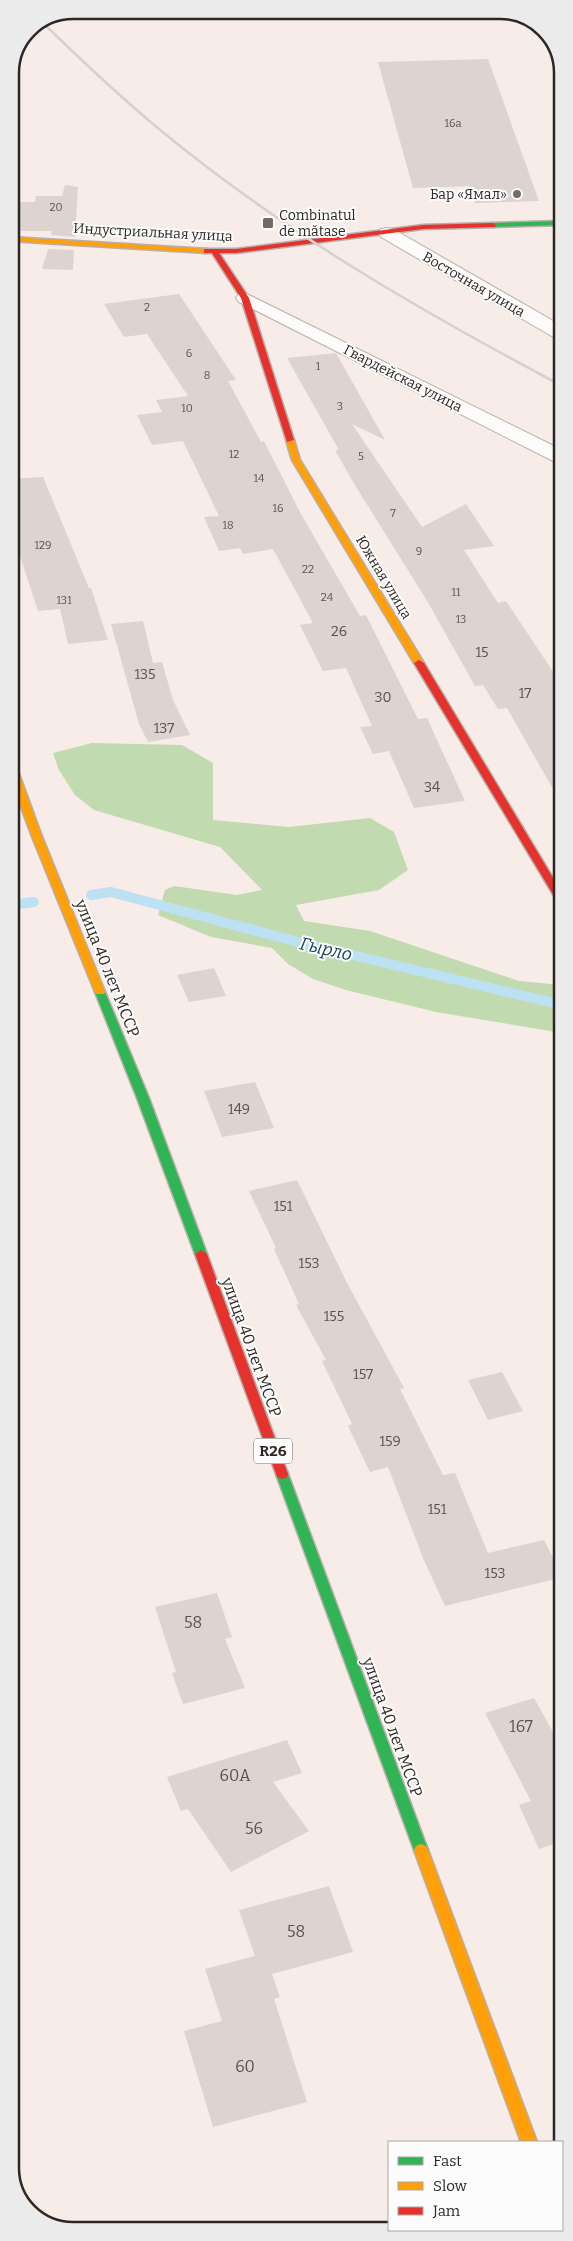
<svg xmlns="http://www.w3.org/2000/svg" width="573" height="2241" font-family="Bitter,serif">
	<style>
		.forest { fill: #c1dab0 }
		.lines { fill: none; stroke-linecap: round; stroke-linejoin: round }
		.stream { stroke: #bce1f2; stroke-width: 10 }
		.building { fill: #ddd3d0 }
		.street-casing { stroke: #b8afaa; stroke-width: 2 }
		.fast-casing { stroke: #b8afaa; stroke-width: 3 }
		.slow-casing { stroke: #b8afaa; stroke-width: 3 }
		.jam-casing { stroke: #b8afaa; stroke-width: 3 }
		.street { fill: #fefcfb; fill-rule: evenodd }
		.fast { fill: #30b455; fill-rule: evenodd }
		.slow { fill: #ff9f0a; fill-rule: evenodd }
		.jam { fill: #e5322d; fill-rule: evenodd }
		.rail-far1 { stroke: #d4d2d0; stroke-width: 2.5 }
		.rail { stroke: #d4d2d0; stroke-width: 3 }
		.poi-dot { fill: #746b67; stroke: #fcfcfc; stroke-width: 2 }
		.labels { text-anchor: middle; stroke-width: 4; stroke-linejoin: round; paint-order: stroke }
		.far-number-label { font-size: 11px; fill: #5a514e }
		.far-poi-label { font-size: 14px; fill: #2e2622; stroke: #fcfcfc; text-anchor: end }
		.far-street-label { font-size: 14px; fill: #2e2622; stroke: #fcfcfc }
		.number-label { font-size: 14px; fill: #5a514e }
		.shield { fill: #fcfcfc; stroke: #6c6663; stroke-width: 1 }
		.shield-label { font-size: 15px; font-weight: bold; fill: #2e2622 }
		.street-label { font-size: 16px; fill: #2e2622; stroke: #fcfcfc }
		.near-number-label { font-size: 16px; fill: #5a514e }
		.water-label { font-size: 18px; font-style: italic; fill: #164456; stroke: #fcfcfc }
		.rim { fill: none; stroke: #2e2622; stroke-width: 2.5 }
	</style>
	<rect width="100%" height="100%" fill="#f7ece7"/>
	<path class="forest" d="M92,743L182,745L213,763V820L289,827L370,818L394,832L408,870L379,890L296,905L304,921L370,931L519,981L562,985V1033L436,1012L346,990L313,979L288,964L272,948L211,937L158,915L165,890L174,886L237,895L262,890L220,847L94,810L75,795L59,770L53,753Z"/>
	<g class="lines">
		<g class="stream">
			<path d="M91,895L111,892L298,942L562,1005"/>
			<path d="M10,905L34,902"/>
		</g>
	</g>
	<g class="building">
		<path d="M488,59L539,201L475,203L470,186L413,188L378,62Z"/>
		<path d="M65,185L78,187L75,237L51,235L52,231H10V202H35L36,196H62Z"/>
		<path d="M48,249L74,250L73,270L42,269Z"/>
		<path d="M179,294L236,380L228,381L261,442L264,441L301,514L360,616L366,615L418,719L427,718L465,801L414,808L389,751L373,754L360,727L372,726L346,668L323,671L300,625L313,623L273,549L243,554L240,548L219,551L204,517L219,516L183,441L152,445L137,415L162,412L156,400L188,396L147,334L124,337L104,304Z"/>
		<path d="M336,353L385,440L352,424L422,527L466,504L494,546L464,550L498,603L506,601L562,685V805L507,708L498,709L483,685L475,686L426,599L353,482L335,450H339L287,358Z"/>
		<path d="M43,477L89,588H91L108,640L68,644L60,609L38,611L20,556L10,535V479Z"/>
		<path d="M143,621L153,663L162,662L173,700L190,735L148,742L139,724L111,624Z"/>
		<path d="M214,968L226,996L189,1002L177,975Z"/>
		<path d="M255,1082L274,1128L222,1137L204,1091Z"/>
		<path d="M297,1180L346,1281L404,1388L400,1389L443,1475L455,1473L488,1553L544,1540L563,1577L445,1606L423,1558L388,1467L370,1472L348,1426L352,1424L322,1361L326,1360L296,1305L299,1304L274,1249L276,1248L249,1191Z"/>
		<path d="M502,1372L523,1411L488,1420L468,1380Z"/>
		<path d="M217,1593L232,1637L225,1639L245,1688L183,1704L172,1673L176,1672L155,1607Z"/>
		<path d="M534,1698L563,1750V1861L554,1844L539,1849L519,1805L531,1801L485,1713Z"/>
		<path d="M287,1740L302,1773L273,1782L309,1831L231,1872L188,1809L181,1811L167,1777Z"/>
		<path d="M329,1886L353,1952L272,1974L280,1997L274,1999L307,2102L213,2127L184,2031L222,2021L205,1969L255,1956L239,1910Z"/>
	</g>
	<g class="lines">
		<defs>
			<g id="street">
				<path d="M387,228L393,229L562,326V340L555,338L381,237L378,233L381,229Z"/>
				<path d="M245,293L562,450V464L555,462L239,302L236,298L239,294Z"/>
			</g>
			<g id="fast">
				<path d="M562,221V225L492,227L488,225L492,223Z"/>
				<path d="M100,989L105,992L149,1098L207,1254L205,1257L201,1258L195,1254L137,1098L95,992Z"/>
				<path d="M282,1469L287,1471L288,1474L428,1850L426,1854L421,1856L416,1854L414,1850L276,1474L277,1471Z"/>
			</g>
			<g id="slow">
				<path d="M10,237L207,249L211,251L207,253L10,241Z"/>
				<path d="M287,438L294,440L300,460L424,663L422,665L419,666L414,663L292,460L286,440Z"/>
				<path d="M10,760L15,763L41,834L105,992L104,994H96L95,992L31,834L10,777Z"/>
				<path d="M421,1844L426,1846L428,1850L537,2142H521L414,1850L416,1846Z"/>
			</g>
			<g id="jam">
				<path d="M492,223L496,225L495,227L423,229L236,253H219L249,298L294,440L287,442L241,298L212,253H204V249H236L423,225Z"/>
				<path d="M419,660L424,663L562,893V904L557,901L414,663Z"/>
				<path d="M201,1250L207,1254L288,1474L287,1477L282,1479L277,1477L276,1474L195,1254Z"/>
			</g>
		</defs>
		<use href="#street" class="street-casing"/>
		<use href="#fast" class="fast-casing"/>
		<use href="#slow" class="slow-casing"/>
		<use href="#jam" class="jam-casing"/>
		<use href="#street" class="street"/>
		<use href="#fast" class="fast"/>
		<use href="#slow" class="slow"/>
		<use href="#jam" class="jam"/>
		<path class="rail-far1" d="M42,22C80,59 118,95 159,129C276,226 407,303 540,374"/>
		<path class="rail" d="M538,373L562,386"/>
	</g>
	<g class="poi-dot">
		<circle cx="517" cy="194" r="5"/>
		<rect x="262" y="217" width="12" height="12" rx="2.5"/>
	</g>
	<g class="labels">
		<g class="far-number-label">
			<text x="453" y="127">16а</text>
			<text x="56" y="211">20</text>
			<text x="147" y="311">2</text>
			<text x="189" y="357">6</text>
			<text x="318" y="370">1</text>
			<text x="207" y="379">8</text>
			<text x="340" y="410">3</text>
			<text x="187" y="412">10</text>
			<text x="234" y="458">12</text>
			<text x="361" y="460">5</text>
			<text x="259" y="482">14</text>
			<text x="278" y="512">16</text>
			<text x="393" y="517">7</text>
			<text x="228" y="529">18</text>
			<text x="43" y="549">129</text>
			<text x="419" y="555">9</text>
			<text x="308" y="573">22</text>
			<text x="456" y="596">11</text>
			<text x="327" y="601">24</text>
			<text x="64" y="604">131</text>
			<text x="461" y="623">13</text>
		</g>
		<g class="far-poi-label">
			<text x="507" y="199">Бар «Ямал»</text>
			<text x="279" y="220" text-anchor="start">Combinatul<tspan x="279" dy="16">de mătase</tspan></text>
		</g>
		<g class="far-street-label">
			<text transform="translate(153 232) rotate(3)" y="5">Индустриальная улица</text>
			<text transform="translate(474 284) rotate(30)" y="5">Восточная улица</text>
			<text transform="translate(403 378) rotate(27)" y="5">Гвардейская улица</text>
			<text transform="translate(384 577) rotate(59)" y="5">Южная улица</text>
		</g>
		<g class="number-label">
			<text x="339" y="636">26</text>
			<text x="482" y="657">15</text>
			<text x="145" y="679">135</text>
			<text x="525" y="698">17</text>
			<text x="383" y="702">30</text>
			<text x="164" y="733">137</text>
			<text x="432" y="792">34</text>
			<text x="239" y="1114">149</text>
			<text x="283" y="1211">151</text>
			<text x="309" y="1268">153</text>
			<text x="334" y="1321">155</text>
			<text x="363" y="1379">157</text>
			<text x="390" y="1446">159</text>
			<text x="437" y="1514">151</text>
			<text x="495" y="1578">153</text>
		</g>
		<rect class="shield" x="254" y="1438.5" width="38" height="25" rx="4"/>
		<g class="shield-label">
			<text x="273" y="1456">R26</text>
		</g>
		<g class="street-label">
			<text transform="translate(108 968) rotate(68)" y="6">улица 40 лет МССР</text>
			<text transform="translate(252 1347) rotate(70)" y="6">улица 40 лет МССР</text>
			<text transform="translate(393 1727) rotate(70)" y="6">улица 40 лет МССР</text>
		</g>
		<g class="near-number-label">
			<text x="193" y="1628">58</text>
			<text x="521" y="1732">167</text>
			<text x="235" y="1781">60А</text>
			<text x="254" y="1834">56</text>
			<text x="296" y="1937">58</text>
			<text x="245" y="2072">60</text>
		</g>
		<g class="water-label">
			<text transform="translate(326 949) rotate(13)" y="6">Гырло</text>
		</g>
	</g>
	<path d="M0 0H573V2241H0ZM73 19H500A54 54 0 0 1 554 73V2168A54 54 0 0 1 500 2222H73A54 54 0 0 1 19 2168V73A54 54 0 0 1 73 19Z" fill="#ecebeb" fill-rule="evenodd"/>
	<path class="rim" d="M73 19H500A54 54 0 0 1 554 73V2168A54 54 0 0 1 500 2222H73A54 54 0 0 1 19 2168V73A54 54 0 0 1 73 19Z"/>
	<rect x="388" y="2141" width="175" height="90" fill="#fcfcfc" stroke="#aaa6a5"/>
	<rect x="398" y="2157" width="25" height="8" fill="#30b455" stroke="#aaa6a5"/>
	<text x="433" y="2166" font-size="15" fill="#2e2622">Fast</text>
	<rect x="398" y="2182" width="25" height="8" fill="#ff9f0a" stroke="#aaa6a5"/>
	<text x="433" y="2191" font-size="15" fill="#2e2622">Slow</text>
	<rect x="398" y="2207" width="25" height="8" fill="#e5322d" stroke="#aaa6a5"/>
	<text x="433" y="2216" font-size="15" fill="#2e2622">Jam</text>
</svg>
